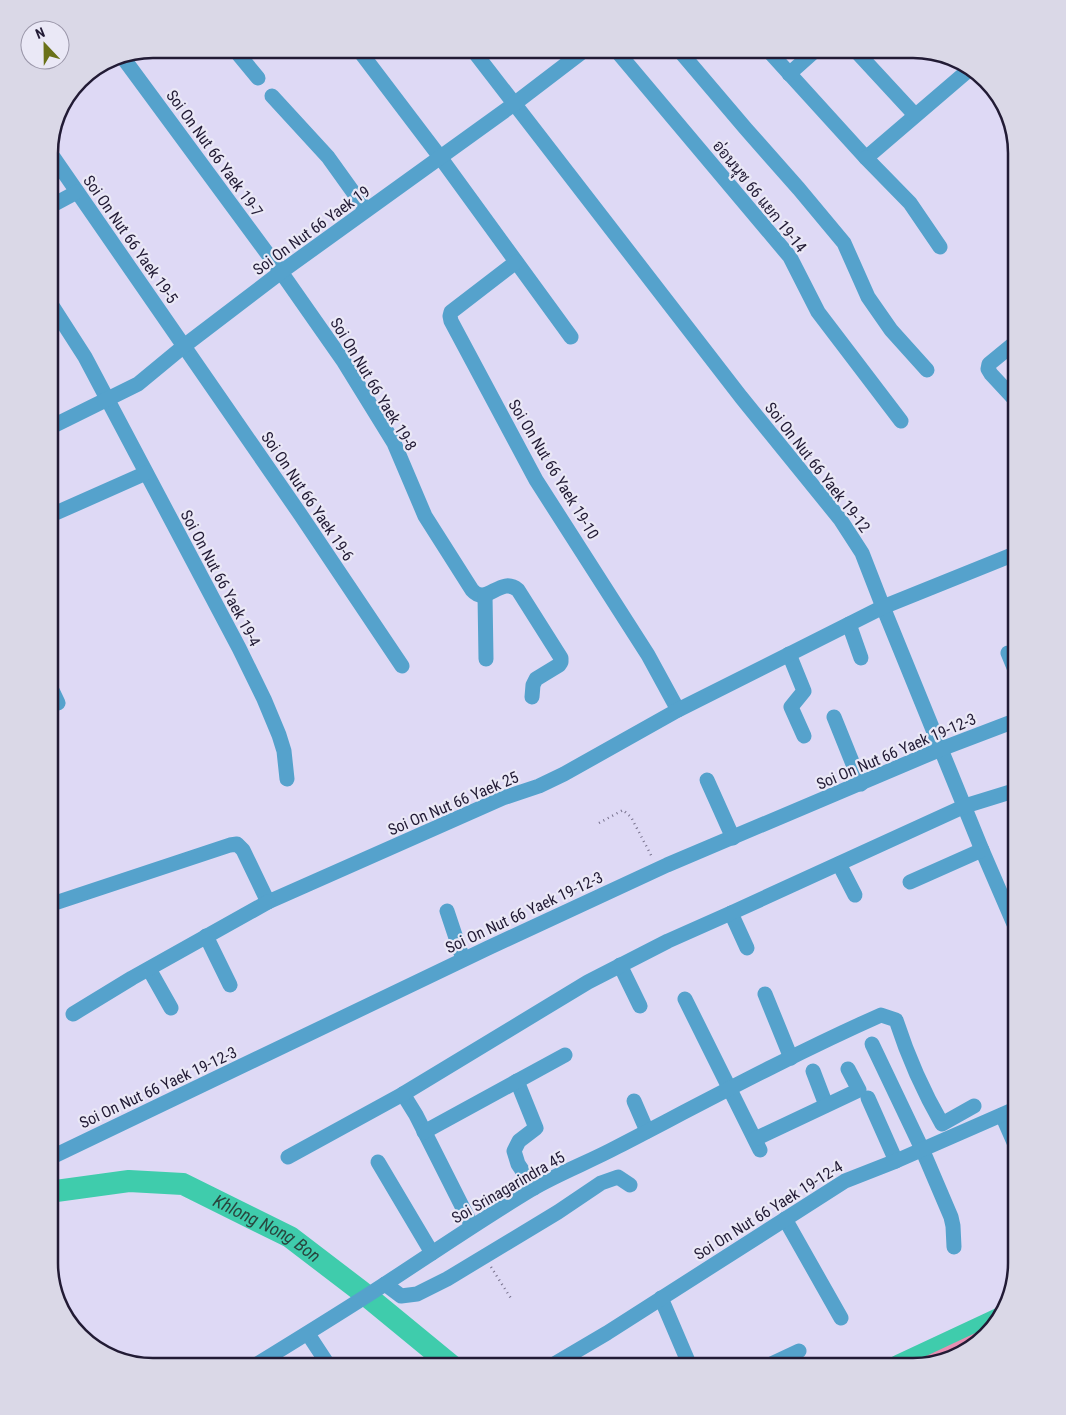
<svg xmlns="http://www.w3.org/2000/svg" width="1066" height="1415" font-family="'Roboto Condensed',Sarabun,sans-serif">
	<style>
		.green { fill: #e78eb2 }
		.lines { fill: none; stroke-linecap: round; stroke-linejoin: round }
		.canal { stroke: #3fccac; stroke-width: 14 }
		.river { stroke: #3fccac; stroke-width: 22 }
		.path { stroke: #77718c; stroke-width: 2.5; stroke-dasharray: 1 4; stroke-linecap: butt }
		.minor { stroke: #55a2cc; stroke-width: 15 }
		.labels { text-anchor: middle; stroke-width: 4.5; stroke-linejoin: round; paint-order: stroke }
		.street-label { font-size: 16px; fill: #221b35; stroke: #eae8f6 }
		.water-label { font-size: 18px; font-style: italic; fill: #29463e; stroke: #eae8f6 }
		.rim { fill: none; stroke: #221b35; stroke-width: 2.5 }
	</style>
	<rect width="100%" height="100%" fill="#ded9f5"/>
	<path class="green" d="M1004,1312L1003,1314L971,1349L914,1366H890L897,1362Z"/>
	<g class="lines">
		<path class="canal" d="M890,1366L897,1362L1004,1312"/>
		<path class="river" id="s1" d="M49,1189L56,1191L129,1181L183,1184L290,1237L362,1292L452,1366"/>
		<g class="path">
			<path d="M599,823L623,810L631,817L652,857"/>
			<path d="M491,1267L512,1300"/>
		</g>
		<g class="minor">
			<path d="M234,49L258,78"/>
			<path d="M358,49L440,157L571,337"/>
			<path d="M472,49L741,397L840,519L862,553L883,607L982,850L1017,931"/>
			<path d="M615,49L790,257L818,312L901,421"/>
			<path d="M678,49L746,129L799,189L844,243L868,297L891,330L927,370"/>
			<path d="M767,49L866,158L971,68"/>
			<path d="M854,49L915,115"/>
			<path d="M121,55L281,272L344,362L394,443L425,516L472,590C487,607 500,575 518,590L561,658V662L559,665L536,679L533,685L532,697"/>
			<path d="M789,74L817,49"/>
			<path d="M272,96L328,157L366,210"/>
			<path d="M49,151L300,514L402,666"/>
			<path d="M866,158L910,203L940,247"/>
			<path d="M49,207L77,192"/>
			<path d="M516,262L451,312L450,316L451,321L536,480L648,655L678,710"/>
			<path d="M49,301L85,357L239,648L264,699L279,735L284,751L287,779"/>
			<path d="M1017,402L991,374L988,369L989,364L1017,341"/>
			<path d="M49,428L138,384L184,346L281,272L514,104L586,49"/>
			<path d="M49,516L146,473"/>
			<path d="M485,595L486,659"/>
			<path d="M849,624L861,658"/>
			<path d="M1008,653L1017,675"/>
			<path d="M789,654L804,691L791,707L804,736"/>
			<path d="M49,684L58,703"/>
			<path d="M834,717L861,784"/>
			<path d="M707,780L733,838"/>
			<path d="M839,864L855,895"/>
			<path d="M910,882L982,850"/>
			<path d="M49,905L230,845L237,844L243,850L268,902L503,798L539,786L564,774L678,710L883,607L1017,553"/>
			<path d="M447,911L463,959"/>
			<path d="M731,913L747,948"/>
			<path d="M206,936L230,985"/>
			<path d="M620,965L640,1006"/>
			<path d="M149,969L171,1008"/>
			<path d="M765,994L791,1058"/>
			<path d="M685,999L760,1150"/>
			<path d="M73,1014L132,978L268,902"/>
			<path d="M872,1044L922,1149L951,1217L953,1226L954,1247"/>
			<path d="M813,1071L826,1105"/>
			<path d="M517,1081L536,1128L519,1141L514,1151L518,1164L534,1188"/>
			<path d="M403,1094L416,1115L472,1226"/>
			<path d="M868,1098L896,1161"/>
			<path d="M634,1101L647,1131"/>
			<path d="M1002,1115L1016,1147"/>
			<path d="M424,1132L565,1055"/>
			<path d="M755,1139L859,1090L848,1069"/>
			<path d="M54,1156L488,948L667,865L941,749L1017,720"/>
			<path d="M288,1157L403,1094L588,982L668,941L731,913L965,806L1017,790"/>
			<path d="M378,1162L432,1253"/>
			<path d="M785,1219L841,1318"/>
			<path d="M385,1284L401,1296L417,1294L447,1279L558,1212L601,1183L618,1177L630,1185"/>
			<path d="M661,1298L690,1366"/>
			<path d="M308,1334L329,1366"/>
			<path d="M254,1366C298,1339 342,1312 385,1284C434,1252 482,1219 532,1189C559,1173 589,1162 617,1147C704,1102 791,1055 881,1015L896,1020C908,1057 923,1091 942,1124L974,1106"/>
			<path d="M551,1366L607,1333L845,1181L896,1161L1017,1108"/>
			<path d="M767,1366L799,1351"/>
		</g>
	</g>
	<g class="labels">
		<g class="street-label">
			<text transform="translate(215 153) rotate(54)" y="6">Soi On Nut 66 Yaek 19-7</text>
			<text transform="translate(760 196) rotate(51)" y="6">อ่อนนุช 66 แยก 19-14</text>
			<text transform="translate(311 230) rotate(-36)" y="6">Soi On Nut 66 Yaek 19</text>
			<text transform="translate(131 239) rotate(55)" y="6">Soi On Nut 66 Yaek 19-5</text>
			<text transform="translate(374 384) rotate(59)" y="6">Soi On Nut 66 Yaek 19-8</text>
			<text transform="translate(818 467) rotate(52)" y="6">Soi On Nut 66 Yaek 19-12</text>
			<text transform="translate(554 469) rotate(59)" y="6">Soi On Nut 66 Yaek 19-10</text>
			<text transform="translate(308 496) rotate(56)" y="6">Soi On Nut 66 Yaek 19-6</text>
			<text transform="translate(221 578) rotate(62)" y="6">Soi On Nut 66 Yaek 19-4</text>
			<text transform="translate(896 751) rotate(-23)" y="6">Soi On Nut 66 Yaek 19-12-3</text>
			<text transform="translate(453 803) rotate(-23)" y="6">Soi On Nut 66 Yaek 25</text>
			<text transform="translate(524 912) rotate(-25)" y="6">Soi On Nut 66 Yaek 19-12-3</text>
			<text transform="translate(158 1087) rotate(-25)" y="6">Soi On Nut 66 Yaek 19-12-3</text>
			<text transform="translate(508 1187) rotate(-30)" y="6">Soi Srinagarindra 45</text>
			<text transform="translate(768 1210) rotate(-32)" y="6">Soi On Nut 66 Yaek 19-12-4</text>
		</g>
		<g class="water-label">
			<text dy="6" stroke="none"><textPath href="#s1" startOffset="230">Khlong Nong Bon</textPath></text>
		</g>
	</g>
	<path d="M0 0H1066V1415H0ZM153 58H913A95 95 0 0 1 1008 153V1263A95 95 0 0 1 913 1358H153A95 95 0 0 1 58 1263V153A95 95 0 0 1 153 58Z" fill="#dad8e7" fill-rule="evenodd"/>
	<path class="rim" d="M153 58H913A95 95 0 0 1 1008 153V1263A95 95 0 0 1 913 1358H153A95 95 0 0 1 58 1263V153A95 95 0 0 1 153 58Z"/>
	<g transform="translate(45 45) rotate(338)"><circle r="24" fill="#eae8f6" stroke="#9a96a9"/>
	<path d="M0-4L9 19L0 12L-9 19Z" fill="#6a7119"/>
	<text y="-8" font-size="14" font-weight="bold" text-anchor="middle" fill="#221b35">N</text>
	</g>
</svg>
